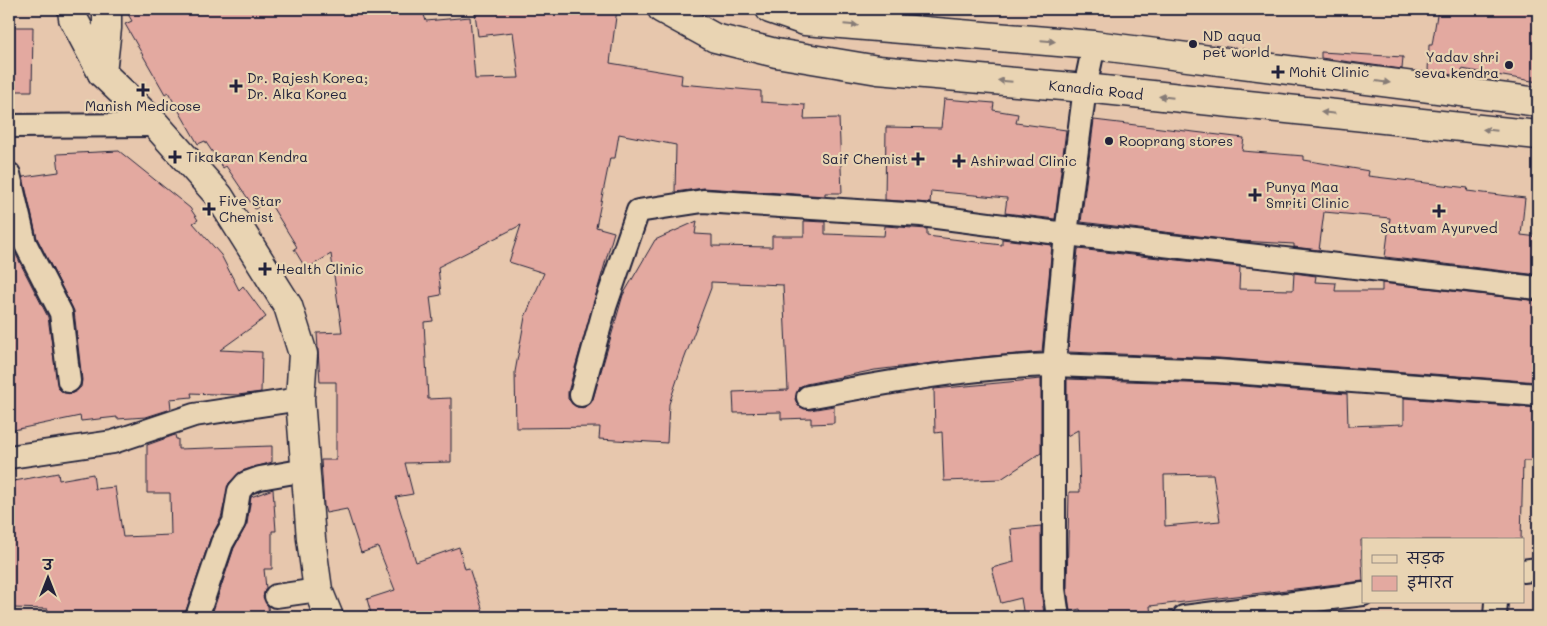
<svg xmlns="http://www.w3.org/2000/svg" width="1547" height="626" font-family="Mali,'Playpen Sans Deva',sans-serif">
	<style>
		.building { fill: #e3a9a0; stroke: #22223b; fill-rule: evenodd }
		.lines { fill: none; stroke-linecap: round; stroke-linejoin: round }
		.minor-casing { stroke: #22223b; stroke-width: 26 }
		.tertiary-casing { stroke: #22223b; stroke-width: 31 }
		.secondary-casing { stroke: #22223b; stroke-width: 31 }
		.minor { stroke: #e9d4b3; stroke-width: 22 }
		.tertiary { stroke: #e9d4b3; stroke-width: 28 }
		.secondary { stroke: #e9d4b3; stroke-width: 28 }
		.oneway { fill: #867b77 }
		.poi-dot { fill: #22223b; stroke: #e9d4b3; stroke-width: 2 }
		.labels { text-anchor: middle; stroke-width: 4.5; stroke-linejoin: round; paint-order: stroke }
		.poi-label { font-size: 14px; fill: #22223b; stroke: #e9d4b3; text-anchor: start }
		.street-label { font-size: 14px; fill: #22223b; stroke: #e9d4b3 }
	</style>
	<rect width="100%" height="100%" fill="#e7c7ad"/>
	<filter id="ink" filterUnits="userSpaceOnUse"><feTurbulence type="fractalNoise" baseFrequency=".02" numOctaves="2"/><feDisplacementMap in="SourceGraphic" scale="10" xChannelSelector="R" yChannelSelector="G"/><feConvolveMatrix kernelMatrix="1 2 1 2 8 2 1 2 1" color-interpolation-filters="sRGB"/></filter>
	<g filter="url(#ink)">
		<g class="building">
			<path d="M125,9H422L426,21L470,17L475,79L519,78L513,32L478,36L475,13L508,11V9H617L610,63L682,75L681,84L761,91V102L805,105L804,119L839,118L842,193H825V196L704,188L675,192L676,145L619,134L615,158H610L596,227L614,232L568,392V399L577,407L585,408L593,399L623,295L655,240L697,221L695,234L712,235V246L772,247V236H804V221L825,222V234L884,236L885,226L927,229V236L1002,245V239L1052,245L1042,352L991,356L875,370L806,384L799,387L795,399L798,406L810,410L834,406V423L811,424V418L781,419V412L734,413L733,392L788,390L783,285L711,282V288L682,365L669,404L667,443L599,439L600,427L516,428L515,372L525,317L544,273L509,262L521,225L438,267L441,295L430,297L433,321L424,322L428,399L451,398V462L405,463L413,494L396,497L416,562L459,547L465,569L469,568L485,617H372L367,599L395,590L378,547L361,553L347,509L326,513L324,506L321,460H336V382H320L317,333L342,332L331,254L306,269L294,249L297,247L268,200L255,209L226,166L223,168L205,141L198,144L168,92L165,94L125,24L132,21Z"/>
			<path d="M1438,9H1518L1538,13V82L1462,69V76L1428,72L1429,45H1432Z"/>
			<path d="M9,27H33L32,91H9Z"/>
			<path d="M1321,52L1403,57L1402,69L1321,58Z"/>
			<path d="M944,99L994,103L993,110L1018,114L1016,123L1066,130L1055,219L1005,213L1007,198L931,191L930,203L885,200L886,127L941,128Z"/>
			<path d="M1094,120L1244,138L1242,151L1304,156V160L1369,171L1368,176L1468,188L1467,191L1525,198L1521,235L1538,237V275L1385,257L1390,218L1324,212L1319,250L1294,247V244L1240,241L1081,222Z"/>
			<path d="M119,151L190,208L198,220L193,223L221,255L239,290L243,286L266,317L220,350L262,352L261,392L238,395L191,393L192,397L170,399L171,409L146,417L117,419V417L81,421L80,416L9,431V231L13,249L48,317L58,388L64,393L71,394L81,387L82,380L74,311L37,238L23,177L59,172L57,154Z"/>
			<path d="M1078,249L1240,267L1239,289L1293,290L1294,273L1316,276L1315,282L1336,283L1335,291H1382V283L1538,301V382L1219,358L1068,352Z"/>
			<path d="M1041,379V453L1001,479L944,481L942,432L935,433L934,389Z"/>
			<path d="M1067,379L1217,384L1347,394L1348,426L1404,424V398L1538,408V461H1523L1521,540H1361L1363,581L1150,606L1151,617H1082L1080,609L1070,611L1067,588L1069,492H1080L1078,430L1067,436ZM1213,474L1220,521L1165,526L1164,475Z"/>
			<path d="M175,435L176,439H178V449L272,446V462L242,471L229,483L221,518L210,539L184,617H75V615H47L48,609L13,608L9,578V482L58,473L59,480L93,474L95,489L115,487L123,537L171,535L170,493H147V445Z"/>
			<path d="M273,489L276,531H272V569H264L266,588L263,597L268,606L269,617H211L234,548L247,524L251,497Z"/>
			<path d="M1041,526V589L1044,615L1024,617L1021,598L1001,603L992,568L1014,562L1011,529Z"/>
		</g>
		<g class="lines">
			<defs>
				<g id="minor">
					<path d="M9,126L156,125"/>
					<path d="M9,174L25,243L61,313L69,381"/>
					<path d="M581,395L605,307L638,211L703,201L921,215L1066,234L1538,288"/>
					<path d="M808,397C889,382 971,367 1054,365L1218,371L1538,395"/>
					<path d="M9,457L113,442L194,415L300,399"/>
					<path d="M1523,571L1538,569"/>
					<path d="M276,596L318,590"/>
					<path d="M197,617L222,543L234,522L239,491L246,483L260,478L306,470"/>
					<path d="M1058,617L1054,589V365L1066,234L1085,88L1094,45"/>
					<path d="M1184,617L1363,594"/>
					<path d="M1495,617L1496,602"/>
				</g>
				<g id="tertiary">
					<path d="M72,9L73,18L102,73L156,125L219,196L288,306L303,354L300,399L311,539L318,590L329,617"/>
					<path d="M102,73L107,28V9"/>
				</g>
				<g id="secondary">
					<path d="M662,9L715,38L776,53L878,70L1085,88L1538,135"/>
					<path d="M770,9L805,21L1094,45L1538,102"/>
				</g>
			</defs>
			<use href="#minor" class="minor-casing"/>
			<use href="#tertiary" class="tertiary-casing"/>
			<use href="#secondary" class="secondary-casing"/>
			<use href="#minor" class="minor"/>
			<use href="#tertiary" class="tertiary"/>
			<use href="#secondary" class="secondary"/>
		</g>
		<defs><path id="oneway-solid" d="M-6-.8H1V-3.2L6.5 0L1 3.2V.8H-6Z" transform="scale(1.25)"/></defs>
		<g class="oneway">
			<use href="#oneway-solid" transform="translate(851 25) rotate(5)"/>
			<use href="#oneway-solid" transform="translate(1048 41) rotate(5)"/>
			<use href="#oneway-solid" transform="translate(1005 81) rotate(-175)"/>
			<use href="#oneway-solid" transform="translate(1383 82) rotate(7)"/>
			<use href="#oneway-solid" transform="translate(1166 97) rotate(-174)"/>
			<use href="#oneway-solid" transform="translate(1328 113) rotate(-174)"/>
			<use href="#oneway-solid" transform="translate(1490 130) rotate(-174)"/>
		</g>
	</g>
	<g class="poi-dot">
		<circle cx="1193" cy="44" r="5"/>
		<circle cx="1509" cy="65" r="5"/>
		<path d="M1275.5 64.5h5v5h5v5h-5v5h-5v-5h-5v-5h5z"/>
		<path d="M233.5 78.5h5v5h5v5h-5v5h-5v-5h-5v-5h5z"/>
		<path d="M140.5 82.5h5v5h5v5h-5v5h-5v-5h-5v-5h5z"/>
		<circle cx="1109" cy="141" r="5"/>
		<path d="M172.5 149.5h5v5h5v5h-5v5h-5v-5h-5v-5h5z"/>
		<path d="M915.5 151.5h5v5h5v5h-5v5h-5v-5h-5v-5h5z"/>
		<path d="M956.5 153.5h5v5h5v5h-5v5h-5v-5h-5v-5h5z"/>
		<path d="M1252.5 187.5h5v5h5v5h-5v5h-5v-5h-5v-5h5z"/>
		<path d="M206.5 201.5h5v5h5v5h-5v5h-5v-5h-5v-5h5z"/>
		<path d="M1436.5 203.5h5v5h5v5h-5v5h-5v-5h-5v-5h5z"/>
		<path d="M262.5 261.5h5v5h5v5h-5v5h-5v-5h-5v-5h5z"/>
	</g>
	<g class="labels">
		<g class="poi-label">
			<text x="1203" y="41">ND aqua<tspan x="1203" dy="16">pet world</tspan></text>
			<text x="1499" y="62" text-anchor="end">Yadav shri<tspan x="1499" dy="16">seva kendra</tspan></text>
			<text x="1289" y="77">Mohit Clinic</text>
			<text x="247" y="83">Dr. Rajesh Korea;<tspan x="247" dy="16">Dr. Alka Korea</tspan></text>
			<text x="143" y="111" text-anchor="middle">Manish Medicose</text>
			<text x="1119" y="146">Rooprang stores</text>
			<text x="186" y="162">Tikakaran Kendra</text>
			<text x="908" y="164" text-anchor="end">Saif Chemist</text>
			<text x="970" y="166">Ashirwad Clinic</text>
			<text x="1266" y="192">Punya Maa<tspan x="1266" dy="16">Smriti Clinic</tspan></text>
			<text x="219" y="206">Five Star<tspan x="219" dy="16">Chemist</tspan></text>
			<text x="1439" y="233" text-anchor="middle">Sattvam Ayurved</text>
			<text x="276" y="274">Health Clinic</text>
		</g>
		<g class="street-label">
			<text transform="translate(1096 90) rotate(6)" y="5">Kanadia Road</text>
		</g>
	</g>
	<rect width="1547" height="626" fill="none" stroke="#e9d4b3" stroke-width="30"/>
	<rect x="15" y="15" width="1517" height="596" fill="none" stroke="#22223b" stroke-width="2" filter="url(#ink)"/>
	<rect x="1362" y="538" width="162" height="65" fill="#e9d4b3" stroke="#998d83"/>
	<rect x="1372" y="555" width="25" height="8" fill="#e9d4b3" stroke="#998d83"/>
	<text x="1407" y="564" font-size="15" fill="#22223b">सड़क</text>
	<rect x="1372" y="576" width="25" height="15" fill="#e3a9a0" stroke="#998d83"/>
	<text x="1407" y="588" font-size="15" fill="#22223b">इमारत</text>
	<g transform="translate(48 578)" stroke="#e9d4b3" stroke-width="4" paint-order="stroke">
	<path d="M0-4L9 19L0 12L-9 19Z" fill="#22223b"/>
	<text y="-8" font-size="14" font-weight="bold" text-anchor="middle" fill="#22223b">उ</text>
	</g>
</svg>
